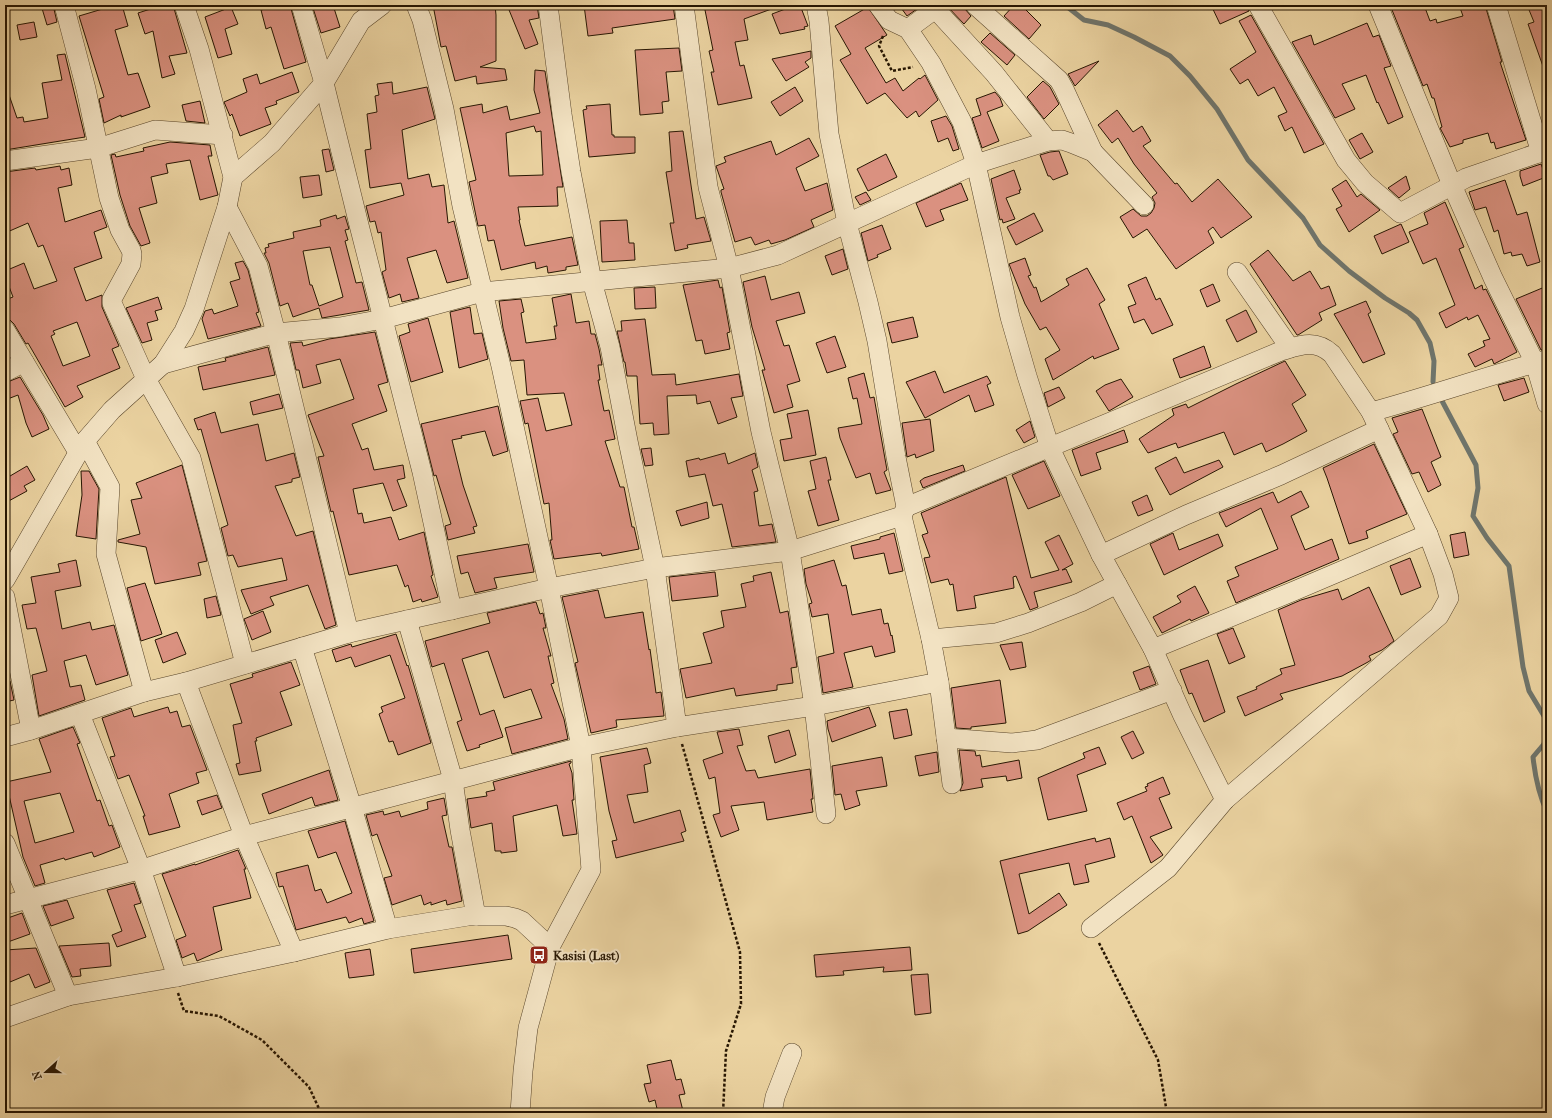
<svg xmlns="http://www.w3.org/2000/svg" width="1552" height="1118" font-family="'IM FELL French Canon',serif">
	<style>
		.lines { fill: none; stroke-linecap: round; stroke-linejoin: round }
		.stream { stroke: #6f756c; stroke-width: 5 }
		.building { fill: #da9180; stroke: #271602; fill-rule: evenodd }
		.street-casing { stroke: #58452a; stroke-width: 20 }
		.path { stroke: #271602; stroke-width: 2.5; stroke-dasharray: 3 2; stroke-linecap: butt }
		.street { stroke: #f2e2c2; stroke-width: 19 }
		.labels { text-anchor: middle; stroke-width: 4; stroke-linejoin: round; paint-order: stroke }
		.poi-label { font-size: 13px; font-weight: bold; fill: #271602; stroke: #f2e2c2; text-anchor: start }
	</style>
	<rect width="100%" height="100%" fill="#ebd3a1"/>
	<filter id="stains"><feTurbulence type="fractalNoise" baseFrequency=".005" numOctaves="4"/><feColorMatrix values="0 0 0 0 .2 0 0 0 0 .09 0 0 0 0 .02 0 0 0 .5 -.17"/></filter>
	<radialGradient id="worn" r=".72"><stop offset=".6" stop-color="#630" stop-opacity="0"/><stop offset="1" stop-color="#630" stop-opacity=".3"/></radialGradient>
	<g class="lines">
		<g class="stream">
			<path d="M1065,5L1084,20L1108,25L1134,37L1170,56L1190,76L1217,109L1248,160L1303,218L1320,245L1349,271L1385,298L1409,313L1417,320L1430,343L1434,361L1433,382"/>
			<path d="M1441,399L1476,465L1478,488L1473,516L1487,538L1509,566L1523,667L1529,691L1547,721"/>
			<path d="M1547,731L1544,744L1533,757C1535,776 1539,795 1547,812"/>
		</g>
	</g>
	<g class="building">
		<path d="M41,5H53L57,22L47,25Z"/>
		<path d="M116,5H122L128,26L115,30L128,75L138,73L150,107L121,117V115L104,123L99,99L104,97L79,16Z"/>
		<path d="M163,5H173L187,53L169,56L175,74L162,78L153,31L145,34L138,13Z"/>
		<path d="M265,5H290L306,62L284,69L271,27L266,29L261,10L266,9Z"/>
		<path d="M312,5H333L340,27L321,33Z"/>
		<path d="M433,5H495L496,15V61L480,67L505,69L507,80L477,84L476,76L455,81L446,46L441,47Z"/>
		<path d="M507,5H537L539,18L529,20L538,44L525,49Z"/>
		<path d="M584,5H673L675,19L612,28L613,33L588,36Z"/>
		<path d="M704,5H777V7L744,19L748,40L735,42L740,66L744,65L752,98L718,105L711,72H714L709,51L713,50Z"/>
		<path d="M796,5H800L808,26L804,27L805,29L780,34L772,14Z"/>
		<path d="M899,5H913L917,9L907,16Z"/>
		<path d="M946,5H964L965,9L971,16L964,24Z"/>
		<path d="M1014,5H1021L1041,25L1029,39L1004,16Z"/>
		<path d="M1211,5H1247L1249,11L1220,24Z"/>
		<path d="M1390,5H1424L1430,21L1436,19L1437,23L1463,16L1459,5H1485L1502,62H1500L1526,140L1496,149L1494,142L1491,143L1488,133L1463,140V143L1450,147L1440,128L1442,127L1434,98H1432L1427,84L1423,86Z"/>
		<path d="M1527,5H1547V72H1545L1528,24L1534,22Z"/>
		<path d="M231,7L238,24L225,29L232,54L218,58L205,17Z"/>
		<path d="M868,7L887,35L865,48L886,83L895,78L903,91L919,78L920,79L925,75L938,100L919,117L916,111L907,118L885,93L867,104L840,60L851,54L835,26Z"/>
		<path d="M1251,15L1324,144L1304,153L1292,127L1285,131L1278,116L1287,112L1274,87L1258,96L1248,79L1240,84L1230,69L1256,52L1239,21Z"/>
		<path d="M34,22L37,37L20,40L17,25Z"/>
		<path d="M1367,23L1373,37L1379,35L1391,66L1384,68L1403,117L1388,124L1378,102L1377,103L1366,75L1342,84L1355,109L1335,118L1292,42L1311,35L1314,45Z"/>
		<path d="M990,33L1015,55L1007,65L981,42Z"/>
		<path d="M679,48L682,71L666,72L669,101L662,102L663,113L640,115L635,50Z"/>
		<path d="M811,51V58L805,62L809,67L786,81L772,59Z"/>
		<path d="M65,54L85,137L5,150V89H7L17,118L23,117L24,122L48,118L42,83L62,80L57,55Z"/>
		<path d="M1099,61L1075,86L1068,74Z"/>
		<path d="M535,70L545,71L563,187H557L558,206L518,207L520,220H519L525,246L572,237L578,265L566,267V270L548,273L547,266L536,269L535,262L501,270L494,240L488,241L485,225L478,226L469,182L476,180L460,108L482,104L483,113L507,106L510,120L540,113L534,90ZM534,126L536,132L541,131L543,175L509,176L506,133Z"/>
		<path d="M292,72L299,92L276,101L277,104L265,108L271,124L240,136L232,114L230,116L224,102L247,92L243,79L257,74L260,84Z"/>
		<path d="M1043,81L1050,87L1059,104L1044,119L1027,97Z"/>
		<path d="M392,82L393,94L427,87L435,119L402,130L408,179L429,174L432,187L444,185L448,223L454,221L468,278L447,283L436,250L407,258L419,298L402,302L400,294L389,298L382,272L386,270L381,232L378,233L375,221L370,222L366,206L404,195L401,183L370,188L365,150L371,149L367,114L377,112L375,96L379,95L377,84Z"/>
		<path d="M795,87L803,101L780,116L771,102Z"/>
		<path d="M995,92L1000,98L1003,106L987,112L999,141L982,148L972,118L981,115L976,99Z"/>
		<path d="M200,101L205,123L186,121L182,105Z"/>
		<path d="M610,104L612,135H614V137H635V153L589,157L583,110L587,109L586,106Z"/>
		<path d="M1117,110L1133,132L1142,126L1151,141L1143,146L1175,184L1177,183L1192,202L1218,179L1252,217L1221,238L1213,227L1208,231L1214,243L1176,269L1147,229L1133,238L1120,217L1133,209L1141,216H1147L1151,213L1154,208L1155,203L1152,197L1157,193L1134,164L1118,138L1112,143L1098,125Z"/>
		<path d="M946,116L952,126L959,149L953,151L948,138L938,142L931,121Z"/>
		<path d="M683,131L696,219L704,217L711,241L687,245L688,248L675,251L670,223H674L666,172L672,171L669,132Z"/>
		<path d="M1362,133L1373,152L1360,159L1349,140Z"/>
		<path d="M809,138L819,156L796,168L805,191L827,183L833,210L811,220L814,227L785,240L771,244L769,240L755,245L751,237L735,242L721,192V190L724,189L716,166L726,162L724,157L771,141L776,155Z"/>
		<path d="M170,142L210,145L212,156H208L218,195L200,200L190,160L166,164L168,173L151,177L157,203L139,208L150,243L141,246L130,226L120,195L111,155L115,154L116,157L144,151L143,148Z"/>
		<path d="M329,149L334,170L326,172L322,150Z"/>
		<path d="M1059,151L1068,174L1053,180L1050,176H1048L1040,155L1050,152Z"/>
		<path d="M886,154L897,177L868,191L857,169Z"/>
		<path d="M1541,164L1546,177L1523,186L1520,176V171Z"/>
		<path d="M60,166L61,170L69,168L72,185L58,188L65,222L101,210L107,227L94,232L102,258L74,268L86,301L102,295V307L119,346L112,349L120,368L77,386L83,397L65,407L28,343L26,344L14,324L10,320L5,319V300L13,297L5,276V271L24,263L34,289L57,281L43,245L38,247L28,223L5,233V172L35,168L36,170ZM77,322L90,356L63,366L51,336L55,334L53,331Z"/>
		<path d="M1014,170L1021,190H1019L1020,193L1006,198L1015,219L1003,223L1002,219L1000,220L991,179Z"/>
		<path d="M319,175L322,195L303,198L300,177Z"/>
		<path d="M1406,176L1410,189L1399,198L1388,188Z"/>
		<path d="M1346,180L1357,197L1361,194L1380,210L1349,232L1336,209L1342,206L1332,189Z"/>
		<path d="M1505,180L1517,215L1527,212L1540,262L1527,266L1522,254L1512,256L1511,252L1504,254L1498,230L1494,232L1486,207L1475,210L1469,192Z"/>
		<path d="M961,183L968,200L940,210L944,220L926,227L916,203Z"/>
		<path d="M866,192L871,200L860,205L855,197Z"/>
		<path d="M1445,202L1464,247L1459,249L1475,289L1482,285L1483,290L1486,289L1517,352L1494,364L1492,359L1475,367L1468,354L1485,346L1483,341L1490,339L1478,315L1468,320L1467,317L1446,328L1439,313L1455,305L1436,258L1423,264L1409,232L1428,224L1424,213Z"/>
		<path d="M1034,213L1043,231L1016,245L1007,227Z"/>
		<path d="M336,215L337,219L345,216L349,229L345,230L348,240L345,241L356,283L362,282L369,310L322,318L319,308L293,317L288,303L280,306L269,263L264,253H266L265,248L269,247L268,244L294,238L293,232L321,226L320,220ZM330,247L343,297L319,306L312,285H310L303,251Z"/>
		<path d="M627,220L629,243H634L635,260L602,262L600,221Z"/>
		<path d="M1401,224L1409,242L1382,254L1374,236Z"/>
		<path d="M882,225L891,249L877,255L878,257L868,261L861,233Z"/>
		<path d="M843,249L848,269L832,275L825,256Z"/>
		<path d="M1268,250L1293,281L1310,271L1321,289L1329,286L1336,305L1319,313L1322,320L1298,335H1297L1250,264Z"/>
		<path d="M1025,258L1031,275L1028,276L1034,288L1036,287L1041,302L1069,285L1066,279L1087,268L1105,300L1099,304L1119,349L1094,359L1093,356L1053,380L1045,359L1060,350L1046,327L1040,330L1025,304L1009,264Z"/>
		<path d="M243,261L248,270L259,312L256,313L261,326L208,339L202,319L205,311L212,309L214,314L238,306L230,282L240,279L235,263Z"/>
		<path d="M765,276L771,300L799,292L805,313L776,321L784,346L789,345L800,381L787,385L793,407L774,413L762,370H765L752,327L743,282Z"/>
		<path d="M1146,277L1156,300L1160,298L1173,325L1152,334L1144,319L1134,323L1128,307L1136,304L1128,285Z"/>
		<path d="M718,280L720,288L722,287L730,332L727,333L730,349L705,354L702,340L696,341L683,285Z"/>
		<path d="M1213,284L1220,301L1207,307L1200,290Z"/>
		<path d="M1547,286V349L1541,350L1516,299Z"/>
		<path d="M655,287L656,308L635,309L634,288Z"/>
		<path d="M571,294L576,323L589,321L591,334H595L599,349L602,365H598L600,380H598L604,411L609,410L615,439L605,441L620,487H624L632,527H634L639,549L602,556L601,553L554,559L550,540H552L549,503L544,504L528,423L525,424L520,401L538,398L546,431L572,425L564,393L527,395L524,360L511,361L503,328L499,301L521,299L524,312L521,313L526,343L556,339L554,326H557L552,298Z"/>
		<path d="M158,297L162,309L155,311L158,320L147,323L152,340L142,343L126,308Z"/>
		<path d="M1366,301L1371,312L1368,314L1385,354L1363,363L1334,314Z"/>
		<path d="M470,307L474,334L482,333L488,359L459,368L450,312Z"/>
		<path d="M1246,310L1257,332L1237,342L1226,320Z"/>
		<path d="M913,317L918,337L892,343L887,323Z"/>
		<path d="M428,318L443,372L411,382L399,336L410,332L408,324Z"/>
		<path d="M645,319L652,375L675,374L676,385L739,374L743,396L731,398L737,417L718,424L710,401L697,404L696,395L667,396L669,434L654,435L653,423L640,424L637,376H627L625,362H624L617,331H622L621,321Z"/>
		<path d="M375,332L388,382L378,385L387,411L352,424L362,450L368,448L374,470L403,465L405,478L397,480L407,506L393,511L383,483L353,489L358,514L362,513L364,523L391,517L399,540L424,532L433,575L431,576L438,597L422,602L421,599L413,602L408,585L405,587L397,565L349,575L333,511L331,512L318,457L324,456L308,415L354,399L340,359L316,365L321,383L303,388L299,370H296L290,343L302,342L303,346L329,339Z"/>
		<path d="M835,336L846,367L827,373L816,343Z"/>
		<path d="M1204,346L1211,367L1180,378L1173,359Z"/>
		<path d="M268,347L275,375L203,390L198,367L226,361L225,358Z"/>
		<path d="M1285,361L1306,395L1292,404L1307,431L1283,444L1266,452L1262,443L1234,455L1224,432L1178,448L1176,443L1148,453L1139,439L1174,415L1172,409L1186,404L1188,408L1236,384Z"/>
		<path d="M935,371L944,393L987,376L991,383L987,385L994,405L975,412L969,395L925,418L906,382Z"/>
		<path d="M864,373L870,398L874,397L887,470L884,472L891,490L876,494L870,473L856,478L840,438L838,428L862,424L857,398L853,399L848,378Z"/>
		<path d="M20,377L43,415L49,429L32,437L26,423L18,395L5,400V383Z"/>
		<path d="M1524,378L1529,392L1504,401L1498,385Z"/>
		<path d="M1121,379L1133,397L1109,411L1096,391L1105,385Z"/>
		<path d="M1059,387L1065,398L1048,407L1044,393Z"/>
		<path d="M279,394L283,408L253,415L250,402Z"/>
		<path d="M498,406L508,451L493,456L485,431L461,436L462,438L452,440L463,485L477,526L473,527L475,533L448,540L445,526L451,524L436,475L434,476L421,424Z"/>
		<path d="M1422,409L1441,457L1431,462L1441,485L1428,492L1419,472L1412,474L1393,434L1398,432L1392,418Z"/>
		<path d="M808,410L816,455L784,461L780,440L792,438L787,414Z"/>
		<path d="M215,412L221,433L258,424L266,461L294,453L300,477L292,479V482L275,486L296,536L313,531L336,625L325,629L308,585L270,597L274,605L251,614L241,590L287,580L282,558L238,567L233,555L228,556L221,528L228,525L201,429L198,430L194,419Z"/>
		<path d="M930,419L934,451L916,458L915,454L907,457L902,423Z"/>
		<path d="M1030,421L1035,437L1024,443L1016,430Z"/>
		<path d="M1124,430L1128,442L1096,453L1101,469L1081,476L1072,450Z"/>
		<path d="M1374,444L1407,514L1366,531L1368,538L1349,544L1327,478L1323,468Z"/>
		<path d="M651,448L653,465L645,466L641,449Z"/>
		<path d="M725,453L728,464L755,453L758,467L752,470L758,491L754,492L759,526L772,524L776,542L732,547L722,504L713,506L705,474L689,477L686,461L699,458L700,460Z"/>
		<path d="M826,457L831,480H828L839,520L818,526L808,491L816,489L810,461Z"/>
		<path d="M1176,457L1184,473L1219,460L1223,467L1170,495L1155,468Z"/>
		<path d="M1044,461L1060,496L1028,509L1012,475Z"/>
		<path d="M182,465L207,561L198,563L201,575L155,584L146,547L118,542V540L140,534L131,500L142,498L136,483Z"/>
		<path d="M963,465L965,471L923,488L920,481L924,478Z"/>
		<path d="M27,466L35,480L24,486L27,491L5,503V479Z"/>
		<path d="M81,471H89L99,489L96,539L76,536L82,495Z"/>
		<path d="M1006,477L1031,578L1059,570L1045,542L1059,535L1073,564L1062,570L1066,569L1072,582L1034,592L1038,607L1030,610L1016,576L1013,577L1014,588L974,596L976,608L957,611L953,584L950,585L948,579L931,583L924,558L930,557L922,535L928,533L921,513Z"/>
		<path d="M1301,491L1309,507L1291,516L1305,550L1332,539L1339,559L1236,603L1227,581L1239,576L1235,567L1278,549L1261,508L1226,527L1219,513L1273,492L1278,503Z"/>
		<path d="M1147,495L1153,510L1138,516L1132,502Z"/>
		<path d="M707,502L709,518L681,526L676,511Z"/>
		<path d="M1465,532L1469,555L1454,558L1450,535Z"/>
		<path d="M894,533L903,571L889,574L884,553L854,559L851,546L880,539V537Z"/>
		<path d="M1173,533L1179,550L1218,534L1223,546L1164,575L1150,544Z"/>
		<path d="M528,544L534,572L494,578L497,588L475,593L468,572L461,574L457,556Z"/>
		<path d="M1410,558L1421,587L1401,595L1390,566Z"/>
		<path d="M76,560L81,586L55,591L62,629L90,622L92,630L114,625L128,675L96,685L86,655L64,661L70,687L81,685L85,700L39,716L32,675L47,671L36,628L27,629L22,605L36,603L31,577L60,572L58,564Z"/>
		<path d="M834,560L842,586L846,585L852,615L881,609L884,624L888,623L891,636L892,635L895,652L875,657L872,646L844,653L853,687L823,693L818,657L834,653L828,614L812,617L809,604L812,603L806,584L804,569Z"/>
		<path d="M715,572L718,596L672,601L669,577Z"/>
		<path d="M771,572L780,613L788,611L797,667L791,668L793,683L777,685V690L736,696L734,688L686,698L680,669L712,663L703,633L724,627L721,611L746,607L741,584L754,581L753,576Z"/>
		<path d="M145,583L162,634L141,641L127,588Z"/>
		<path d="M1195,586L1209,613L1191,621L1190,619L1162,633L1153,617L1181,602L1177,596Z"/>
		<path d="M1369,587L1394,641L1382,650L1369,656L1371,660L1368,662L1342,676L1280,694L1283,699L1245,716L1237,697L1257,689L1256,687L1282,674L1280,669L1295,665L1278,610L1301,600L1338,589L1342,600Z"/>
		<path d="M598,590L605,618L643,612L649,650L650,649L656,693L661,692L664,716L616,720L617,727L591,733L575,663L578,662L562,597Z"/>
		<path d="M216,596L221,615L207,618L204,599Z"/>
		<path d="M536,602L540,614L543,613L546,628H543L551,656H548L554,683L551,684L564,719L568,739L512,754L505,728L542,718L531,689L504,698L488,651L462,659L480,715L494,710L503,737L479,745L480,747L467,751L457,722L462,720L444,663L432,667L425,641L490,623L487,613Z"/>
		<path d="M263,611L271,632L252,640L244,619Z"/>
		<path d="M1233,628L1245,657L1229,664L1217,634Z"/>
		<path d="M177,632L186,654L163,663L155,640Z"/>
		<path d="M396,634L407,666L408,665L431,743L398,755L393,741L389,742L379,714L383,712L381,707L405,698L390,655L355,667L351,657L336,662L332,650L351,644L352,647Z"/>
		<path d="M1022,642L1026,667L1010,670L1000,645Z"/>
		<path d="M1208,660L1225,712L1204,722L1192,693L1189,694L1180,670Z"/>
		<path d="M291,662L300,685L280,692L292,725L256,738L257,741H255L261,771L239,775L236,764L240,763L233,725L242,723L230,684L253,677L252,674Z"/>
		<path d="M1149,666L1156,684L1140,690L1133,672Z"/>
		<path d="M1000,680L1006,723L971,727V729L956,728L951,688Z"/>
		<path d="M10,681L14,700L5,702V682Z"/>
		<path d="M168,707L170,713L177,711L182,727L190,725L207,770L196,773L199,783L169,794L180,827L149,835L143,816H145L129,775L118,779L110,757L115,756L102,718L131,708L134,717Z"/>
		<path d="M869,707L876,726L832,742L828,729L827,721Z"/>
		<path d="M907,709L912,735L894,739L889,712Z"/>
		<path d="M73,727L80,743L77,744L97,801L100,800L109,826L112,825L120,847L94,857L92,852L65,860L64,858L40,865L45,883L35,886L23,857L6,782L51,772L39,739ZM60,793L74,832L35,843L24,801Z"/>
		<path d="M739,729L743,745L737,746L746,771L755,770L758,778L810,769L813,799H811L813,812L767,820L764,802L731,806L739,830L721,837L713,815L720,813L715,777L709,779L703,760L723,753L717,732Z"/>
		<path d="M789,730L796,755L775,763L768,736Z"/>
		<path d="M1133,731L1144,753L1132,759L1121,737Z"/>
		<path d="M1099,747L1106,764L1077,775L1087,811L1048,820L1038,778L1085,758L1083,753Z"/>
		<path d="M647,748L651,763L644,765L648,792L627,795L634,823L680,810L686,831L681,833L684,841L616,858L612,841L617,840L609,811L600,757Z"/>
		<path d="M959,750L975,751L976,756L980,755L982,767L1019,760L1022,778L1007,781L1006,776L981,779L983,787L960,791L963,783Z"/>
		<path d="M937,752L939,772L919,776L915,756Z"/>
		<path d="M882,757L887,786L856,791L860,805L845,810L841,794L835,795L832,766Z"/>
		<path d="M571,761V763L569,764L572,773L574,800H572L577,834L563,836L557,805L513,816L517,851L501,853V851H495L492,823L471,828L467,799L487,796L486,792L495,790L493,782Z"/>
		<path d="M329,770L338,800L315,806L312,797L269,814L262,794Z"/>
		<path d="M1163,777L1170,794L1159,798L1172,828L1150,837L1163,855L1151,863L1132,816L1124,820L1117,803L1147,791L1145,787L1148,786L1147,784Z"/>
		<path d="M217,795L222,808L202,815L197,801Z"/>
		<path d="M444,798L447,815L442,816L449,847H452L462,901L447,905L446,900L431,905V902L424,905L421,895L392,905L384,878L392,876L377,834L372,836L366,815L383,811L384,815L399,811L401,817L428,809L427,802Z"/>
		<path d="M345,821L374,921L364,924L362,918L349,923L346,917L296,930L283,886L279,887L276,873L308,865L315,891L321,889L327,903L352,893L336,852L318,858L308,831Z"/>
		<path d="M1095,838L1096,842L1110,838L1115,857L1085,865L1089,882L1074,885L1069,863L1019,874L1029,914L1059,893L1067,905L1028,931L1018,934L1000,861Z"/>
		<path d="M238,850L246,869H244L251,898L213,907L222,950L197,961L194,953L182,958L176,940L186,936L162,874L195,864V865Z"/>
		<path d="M134,883L141,903L134,905L146,937L117,947L112,935L122,931L107,890Z"/>
		<path d="M67,900L74,918L51,926L43,906Z"/>
		<path d="M22,913L30,934L5,943V919Z"/>
		<path d="M508,935L512,959L414,973L411,949Z"/>
		<path d="M109,943L111,966L80,969L81,976L72,977L59,946Z"/>
		<path d="M910,947L912,970L883,972L884,967L843,971L844,975L816,977L814,955Z"/>
		<path d="M36,948L50,982L35,988L29,974L10,982L5,969V950Z"/>
		<path d="M370,949L374,975L349,978L345,953Z"/>
		<path d="M928,974L931,1013L915,1015L911,975Z"/>
		<path d="M671,1060L676,1080L681,1079L685,1094L679,1095L683,1111L673,1113H658L655,1100L649,1102L644,1084L651,1083L647,1065Z"/>
	</g>
	<g class="lines">
		<defs>
			<g id="street">
				<path d="M64,5L86,89L109,198L120,230L131,250L132,254L131,264L112,299V303L146,379L191,458L245,664"/>
				<path d="M301,5L324,83L359,225L422,472L452,610"/>
				<path d="M416,5L422,20L444,109L462,206L501,366L549,588L581,747L591,870L550,947"/>
				<path d="M548,5L562,114L571,172L592,281L610,347L628,441L655,568L677,727"/>
				<path d="M684,5L708,187L729,268L761,432L790,551L814,706L826,814"/>
				<path d="M878,5L889,20L908,29L931,63L962,122L976,164L1010,317L1027,376L1050,448L1101,555L1153,649L1182,714L1225,800"/>
				<path d="M975,5L1059,80L1064,89L1093,152"/>
				<path d="M1258,5L1346,160L1365,183L1400,213L1466,178L1547,150"/>
				<path d="M1378,5L1452,185L1493,278L1535,363L1547,404"/>
				<path d="M1496,5L1541,153"/>
				<path d="M908,29L931,12L936,11L939,13L994,73L1048,141"/>
				<path d="M5,161L98,148L155,130L223,135"/>
				<path d="M233,177L272,143L324,83L361,21L382,5"/>
				<path d="M227,207L258,266L276,333L349,633"/>
				<path d="M1237,272L1290,348"/>
				<path d="M5,330L78,452"/>
				<path d="M163,364L276,333L340,327L383,319L482,292L729,268L778,255L976,164L1048,141L1062,140L1071,143L1093,152L1144,205"/>
				<path d="M5,372L24,362"/>
				<path d="M1371,412C1430,396 1487,376 1546,360"/>
				<path d="M85,441L110,487L106,554L144,692"/>
				<path d="M906,507L1281,351C1301,345 1315,339 1332,354L1371,412L1428,534L1443,574L1449,598L1439,616L1225,800L1168,868L1091,928"/>
				<path d="M1101,555L1186,515L1281,475L1379,429"/>
				<path d="M5,580L85,441L112,410L163,364L184,331L194,309L227,207L233,177L199,49L184,5"/>
				<path d="M5,597L31,730"/>
				<path d="M407,620L453,780L460,830L476,916"/>
				<path d="M931,639L996,633L1028,623L1081,602L1117,584"/>
				<path d="M302,647L352,807L388,929"/>
				<path d="M1153,649L1294,591L1428,534"/>
				<path d="M186,682L244,836L294,952"/>
				<path d="M939,682L952,784"/>
				<path d="M80,714L141,869L177,977"/>
				<path d="M5,737L31,730L144,692L186,682L349,633L549,588L655,568L790,551L902,516"/>
				<path d="M946,738L1012,743L1037,740L1172,690"/>
				<path d="M5,843L68,996"/>
				<path d="M5,905L146,868L244,836L581,747L677,727L814,706L939,682L931,639L902,516L906,507L896,457L877,341L868,302L847,223L829,134L819,21L816,5"/>
				<path d="M5,1018L68,996L177,977L294,952L388,929L468,916H506L515,918L522,921L550,947L528,1028L523,1071L520,1113"/>
				<path d="M772,1113L775,1097L792,1053"/>
			</g>
		</defs>
		<use href="#street" class="street-casing"/>
		<g class="path">
			<path d="M883,36L879,46L892,71L913,67"/>
			<path d="M682,744L740,952L741,1004L726,1051L723,1113"/>
			<path d="M1099,943L1158,1060L1167,1113"/>
			<path d="M178,993L184,1011L219,1016L262,1040L309,1087L321,1113"/>
		</g>
		<use href="#street" class="street"/>
	</g>
	<defs>
		<symbol id="bus-square" viewBox="-11 -11 22 22"><rect x="-9" y="-9" width="18" height="18" rx="4" fill="#8f2418" stroke="#f2e2c2"/><path d="M-5-6H5V4H4V6H2V4H-2V6H-4V4H-5ZM-3.5-4V0h7V-4ZM-3.5 1.2v1.5H-2V1.2ZM2 1.2v1.5H3.5V1.2Z" fill="#fff"/></symbol>
	</defs>
	<g fill-rule="evenodd">
		<use href="#bus-square" x="528" y="944" width="22" height="22"/>
	</g>
	<g class="labels">
		<g class="poi-label">
			<text x="553" y="960">Kasisi (Last)</text>
		</g>
	</g>
	<rect width="1552" height="1118" fill="none" stroke="#ebd3a1" stroke-width="20"/>
	<rect x="6" y="6" width="1540" height="1106" fill="none" stroke="#271602" stroke-width="2"/>
	<rect x="10" y="10" width="1532" height="1098" fill="none" stroke="#271602"/>
	<g transform="translate(46 1072) rotate(249)" stroke="#f2e2c2" stroke-width="3" paint-order="stroke">
	<path d="M0-3L7 15L0 10L-7 15Z" fill="#271602"/>
	<text y="-6" font-size="11" font-weight="bold" text-anchor="middle" fill="#271602">N</text>
	</g>
	<rect width="100%" height="100%" filter="url(#stains)"/>
	<rect width="100%" height="100%" fill="url(#worn)"/>
</svg>
